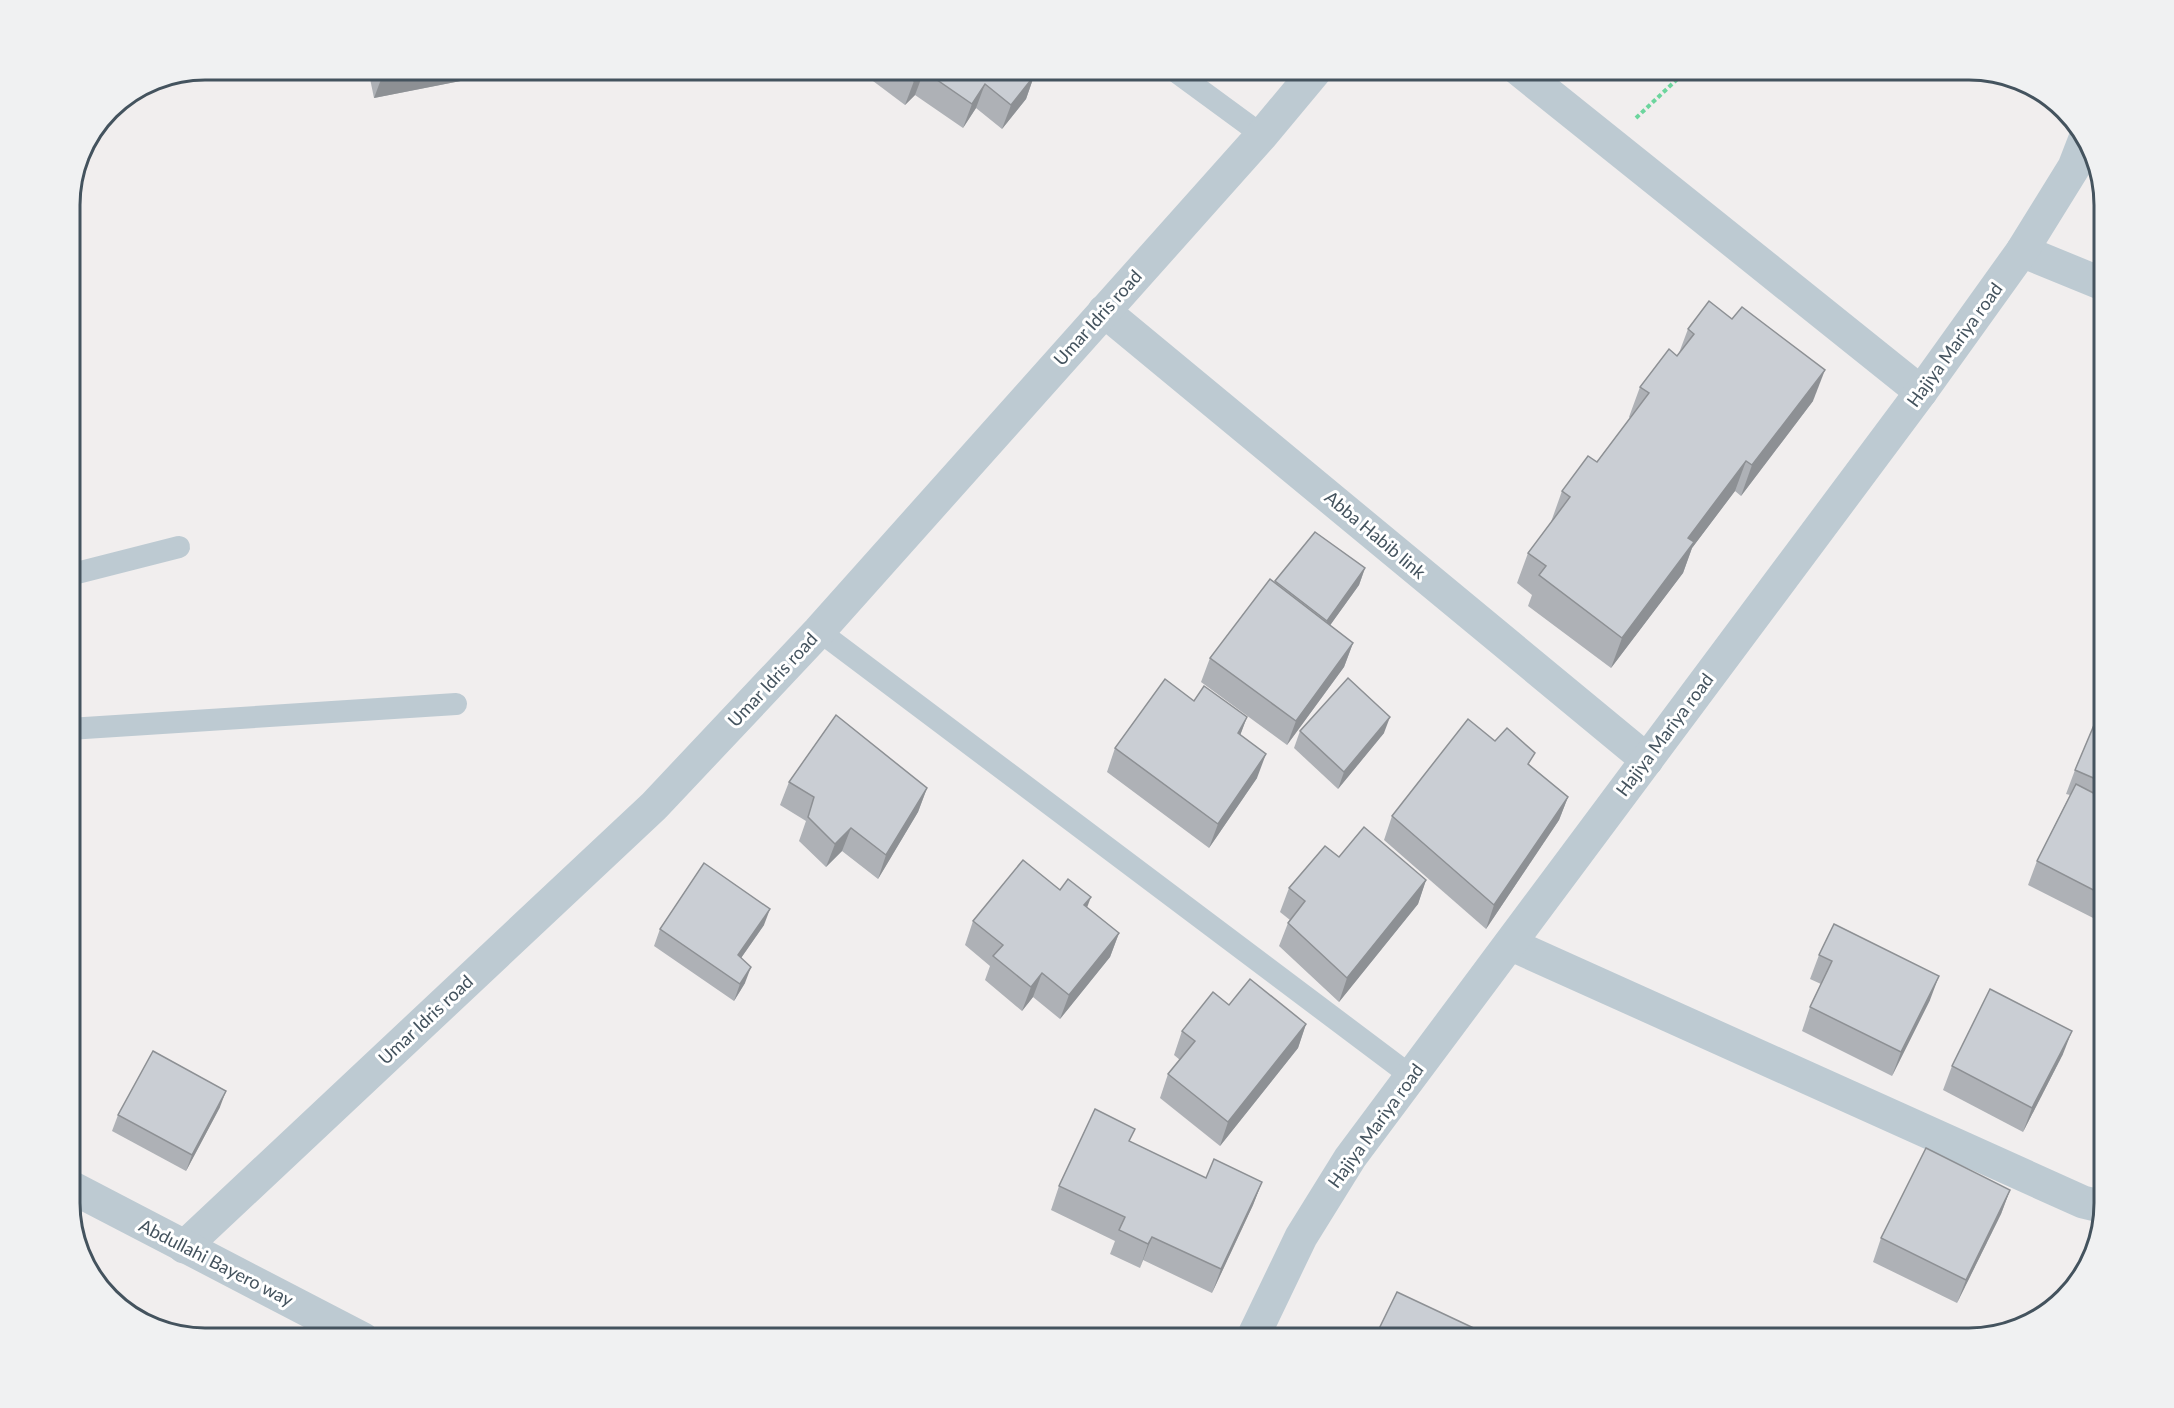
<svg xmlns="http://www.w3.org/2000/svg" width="2174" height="1408" font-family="Lato,sans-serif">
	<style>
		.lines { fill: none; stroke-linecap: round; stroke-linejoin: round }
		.path { stroke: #6cd59d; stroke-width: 4; stroke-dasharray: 4.5 3; stroke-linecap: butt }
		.service { stroke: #bdcad2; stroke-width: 22 }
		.minor { stroke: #bdcad2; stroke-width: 33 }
		.tertiary { stroke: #bdcad2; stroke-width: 33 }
		.wall { fill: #aeb1b6 }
		.shaded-wall { fill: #8d9094 }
		.building { fill: #caced4; stroke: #8d9094; stroke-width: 1.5 }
		.labels { text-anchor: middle; stroke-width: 6; stroke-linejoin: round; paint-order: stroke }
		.street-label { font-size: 18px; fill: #44535e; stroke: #fff }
		.rim { fill: none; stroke: #44535e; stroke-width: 3 }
	</style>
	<rect width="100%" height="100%" fill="#f1eeee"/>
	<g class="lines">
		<path class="path" d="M1636,118L1688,69"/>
		<g class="service">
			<path d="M1172,69L1262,135"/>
			<path d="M69,575L179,547"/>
			<path d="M819,631L1411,1076"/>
			<path d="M69,729L456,704"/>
		</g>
		<g class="minor">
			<path d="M1518,69L1921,392"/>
			<path d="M2022,251L2105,285"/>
			<path d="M1104,311L1647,760"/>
			<path d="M1510,944L2083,1202L2104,1207"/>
			<path d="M184,1247L654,806L819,631L1262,135L1317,69"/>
			<path d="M1252,1339L1301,1237L1350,1158L1921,392L2022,251L2074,167L2086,136"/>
		</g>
		<path class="tertiary" d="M69,1186L363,1339"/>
	</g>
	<g class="wall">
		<path d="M368,69H521L374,98Z"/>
		<path d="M857,69H1027L1034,76L1026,99L1002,129L976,108L963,128L915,95L905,105Z"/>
		<path d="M1688,329L1813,401L1741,496L1735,491L1692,548L1683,573L1611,668L1528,606L1532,595L1517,583L1528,553L1552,522H1551L1562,491L1597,462L1630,418L1629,417L1640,387L1677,356L1679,353Z"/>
		<path d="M1365,568L1359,585L1330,625L1353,643L1344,667L1287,745L1201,682L1210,658L1275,581Z"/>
		<path d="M2105,699V924L2028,885L2037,861L2070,795L2066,794L2075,770Z"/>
		<path d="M1194,701L1247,717L1240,735L1257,778L1209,848L1107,772L1115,748Z"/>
		<path d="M1300,731L1384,733L1338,789L1294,748Z"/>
		<path d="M1495,741L1530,765L1568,797L1559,820L1486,929L1384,840L1392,816Z"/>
		<path d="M789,782L927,788L918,812L878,879L842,851L826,867L799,841L806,821L780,805Z"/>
		<path d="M1339,857L1426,880L1418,904L1339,1002L1279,946L1288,923L1290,920L1280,912L1289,888Z"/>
		<path d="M1060,890L1087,908L1119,933L1110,957L1060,1019L1033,997L1022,1011L985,980L990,966L965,945L973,921Z"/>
		<path d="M764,925L741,958L745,983L734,1001L654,946L660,929Z"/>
		<path d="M1819,955L1930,1000L1892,1076L1802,1031L1810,1007L1821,984L1810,979Z"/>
		<path d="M1229,1005L1306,1024L1298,1048L1220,1146L1160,1098L1168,1074L1180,1060L1174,1055L1182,1031Z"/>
		<path d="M2063,1054L2023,1132L1943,1090L1952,1066Z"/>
		<path d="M220,1107L186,1171L112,1131L118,1115Z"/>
		<path d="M1130,1142L1206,1178L1262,1182L1253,1205L1212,1293L1143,1260L1140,1268L1110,1254L1115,1241L1051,1210L1059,1186Z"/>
		<path d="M2010,1190L2001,1214L1957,1303L1873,1262L1881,1238Z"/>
	</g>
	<g class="shaded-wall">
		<path d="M408,69H521L374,98L383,74Z"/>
		<path d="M924,71L915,95L905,105L914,81Z"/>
		<path d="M1034,76L1026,99L1002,129L1011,105Z"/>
		<path d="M985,84L976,108L963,128L972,104Z"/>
		<path d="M1825,370L1813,401L1741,496L1752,465Z"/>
		<path d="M1746,461L1735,491L1692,548L1683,573L1611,668L1622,638L1688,538Z"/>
		<path d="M1365,568L1359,585L1321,638L1327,621Z"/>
		<path d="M1353,643L1344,667L1287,745L1296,721Z"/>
		<path d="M1247,717L1238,741V733Z"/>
		<path d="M1390,717L1384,733L1338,789L1344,772Z"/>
		<path d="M1266,754L1257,778L1209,848L1218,824Z"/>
		<path d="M927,788L918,812L878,879L886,855Z"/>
		<path d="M1568,797L1559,820L1486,929L1494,905Z"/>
		<path d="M851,828L842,851L826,867L835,844Z"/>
		<path d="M1426,880L1418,904L1339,1002L1347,978Z"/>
		<path d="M1091,897L1082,921L1084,905Z"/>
		<path d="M770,909L764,925L732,971L738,955Z"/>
		<path d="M1119,933L1110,957L1060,1019L1069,995Z"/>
		<path d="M751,967L745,983L734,1001L740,984Z"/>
		<path d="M1042,973L1033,997L1022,1011L1031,987Z"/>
		<path d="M1939,976L1930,1000L1892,1076L1901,1052Z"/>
		<path d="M1306,1024L1298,1048L1220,1146L1228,1122Z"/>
		<path d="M2072,1031L2063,1054L2023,1132L2032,1108Z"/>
		<path d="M226,1091L220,1107L186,1171L192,1155Z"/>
		<path d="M1262,1182L1253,1205L1212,1293L1221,1269Z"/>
		<path d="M2010,1190L2001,1214L1957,1303L1966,1280Z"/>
		<path d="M1152,1237L1143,1260L1140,1268L1148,1244Z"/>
	</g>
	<g class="building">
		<path d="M382,69H408L383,74Z"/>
		<path d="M897,69H1027L1034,76L1011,105L985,84L972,104L924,71L914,81Z"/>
		<path d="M1709,301L1732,319L1742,307L1825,370L1752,465L1746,461L1688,538L1694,542L1622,638L1539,575L1546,566L1528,553L1570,497L1562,491L1588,456L1597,462L1649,393L1640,387L1669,349L1677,356L1694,334L1688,329Z"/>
		<path d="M1315,532L1365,568L1327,621L1275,581Z"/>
		<path d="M1270,579L1353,643L1296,721L1210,658Z"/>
		<path d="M1348,678L1390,717L1344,772L1300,731Z"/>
		<path d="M1165,679L1194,701L1204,686L1247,717L1238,733L1266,754L1218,824L1115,748Z"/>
		<path d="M2105,699V783L2075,770Z"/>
		<path d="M836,715L927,788L886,855L851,828L835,844L808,817L814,797L789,782Z"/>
		<path d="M1468,719L1495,741L1507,728L1535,753L1528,764L1568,797L1494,905L1392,816Z"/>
		<path d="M2076,784L2105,799V896L2037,861Z"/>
		<path d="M1364,827L1426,880L1347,978L1288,923L1305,901L1289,888L1325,846L1339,857Z"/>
		<path d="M1023,860L1060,890L1068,879L1091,897L1084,905L1119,933L1069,995L1042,973L1031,987L993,956L1003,945L973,921Z"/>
		<path d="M704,863L770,909L738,955L751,967L740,984L660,929Z"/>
		<path d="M1834,924L1939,976L1901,1052L1810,1007L1832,961L1819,955Z"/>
		<path d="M1250,979L1306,1024L1228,1122L1168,1074L1195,1041L1182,1031L1213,992L1229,1005Z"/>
		<path d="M1990,989L2072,1031L2032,1108L1952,1066Z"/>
		<path d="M153,1051L226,1091L192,1155L118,1115Z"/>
		<path d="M1095,1109L1135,1129L1129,1141L1206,1178L1214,1159L1262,1182L1221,1269L1152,1237L1148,1244L1119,1230L1125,1217L1059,1186Z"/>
		<path d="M1926,1148L2010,1190L1966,1280L1881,1238Z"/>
		<path d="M1397,1292L1497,1339H1374Z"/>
	</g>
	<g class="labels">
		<g class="street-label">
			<text transform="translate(1098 318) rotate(-48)" y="6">Umar Idris road</text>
			<text transform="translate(1955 345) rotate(-54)" y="6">Hajiya Mariya road</text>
			<text transform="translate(1375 535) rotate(40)" y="6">Abba Habib link</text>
			<text transform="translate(773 680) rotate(-47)" y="6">Umar Idris road</text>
			<text transform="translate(1665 735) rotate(-53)" y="6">Hajiya Mariya road</text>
			<text transform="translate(426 1020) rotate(-43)" y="6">Umar Idris road</text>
			<text transform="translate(1376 1126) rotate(-54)" y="6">Hajiya Mariya road</text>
			<text transform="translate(216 1263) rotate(27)" y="6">Abdullahi Bayero way</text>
		</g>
	</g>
	<path d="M0 0H2174V1408H0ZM205 80H1969A125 125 0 0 1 2094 205V1203A125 125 0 0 1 1969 1328H205A125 125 0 0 1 80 1203V205A125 125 0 0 1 205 80Z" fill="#f0f1f2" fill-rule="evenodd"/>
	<path class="rim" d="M205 80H1969A125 125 0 0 1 2094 205V1203A125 125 0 0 1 1969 1328H205A125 125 0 0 1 80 1203V205A125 125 0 0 1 205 80Z"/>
</svg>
